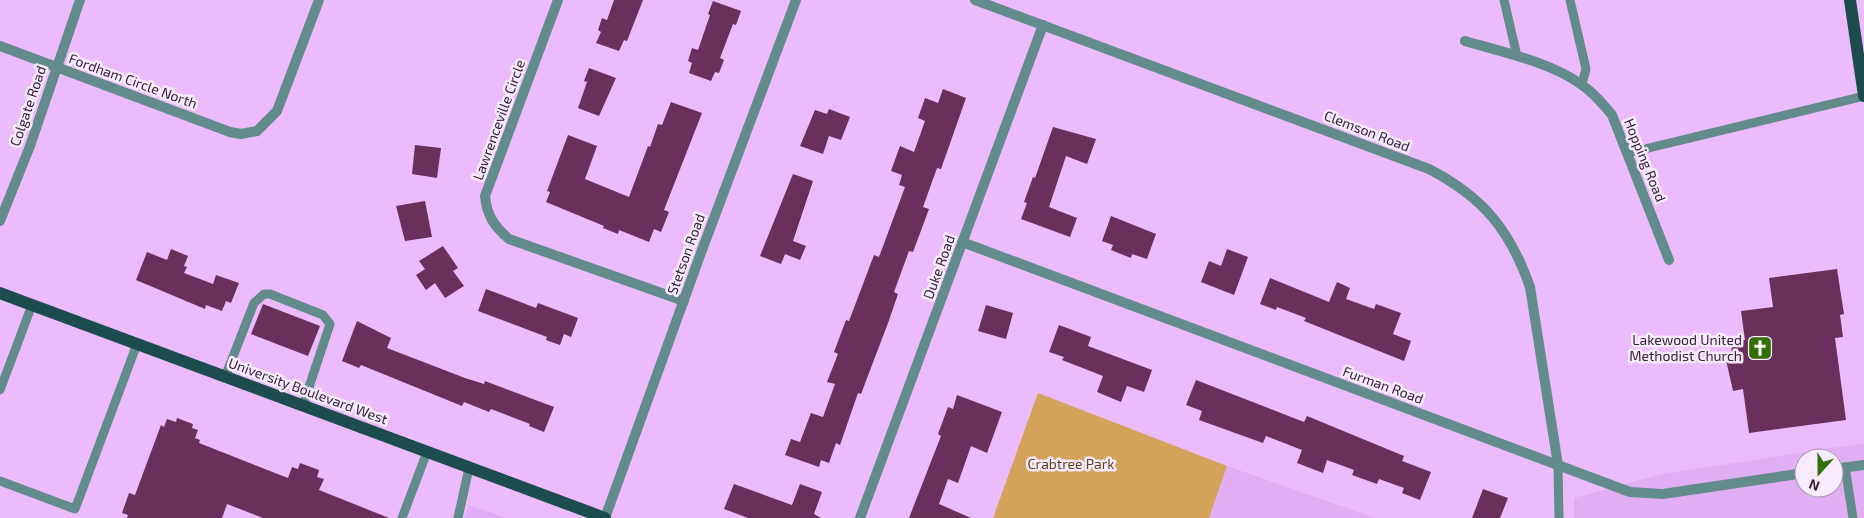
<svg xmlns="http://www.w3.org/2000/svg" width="1864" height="518" font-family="'Exo 2',sans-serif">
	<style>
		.built { fill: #e1aef3; fill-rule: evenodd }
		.green { fill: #d2a359 }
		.building { fill: #69305b }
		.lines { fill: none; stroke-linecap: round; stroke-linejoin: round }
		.service { stroke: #628b8b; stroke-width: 9 }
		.minor { stroke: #628b8b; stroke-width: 10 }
		.primary { stroke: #1c4c4d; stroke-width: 12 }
		.labels { text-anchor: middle; stroke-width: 5; stroke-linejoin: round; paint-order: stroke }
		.street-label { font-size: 14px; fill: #34223a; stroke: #f9ebfe }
		.poi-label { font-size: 14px; fill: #34223a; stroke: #f9ebfe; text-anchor: end }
		.park-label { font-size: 14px; fill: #5f4416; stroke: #f9ebfe }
	</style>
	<rect width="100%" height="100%" fill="#ebbbfb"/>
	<g class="built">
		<path d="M1864,443V518H1574V498L1662,474ZM1804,458H1834V488H1804Z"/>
		<path d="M1227,466L1375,518H1209Z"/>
		<path d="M469,505L506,518H464Z"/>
	</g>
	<path class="green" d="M1038,393L1227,466L1209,518H993Z"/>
	<g class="building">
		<path d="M614,0H643L627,41L624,40L619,51L596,43L601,32L598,30L602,18L607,20Z"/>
		<path d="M713,1L741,11L736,25L733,24L720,58L724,60L719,73L715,72L711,81L689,73L692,63L688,61L692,48L698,50L710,15L708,14Z"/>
		<path d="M589,68L616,78L599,116L578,108L587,82L584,81Z"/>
		<path d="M943,89L966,98L941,169L937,168L923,207L929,209L913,252L909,251L894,292L898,294L888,323L861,394L858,393L840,445L836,443L829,463L821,460L819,467L785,455L791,439L800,442L811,413L823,417L835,384L827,382L838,354L834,352L846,320L849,321L874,255L879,257L905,187L899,185L902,175L891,171L900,146L914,152L925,121L918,118L925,98L938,103Z"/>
		<path d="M671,102L702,113L664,210L669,212L661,232L654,229L649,242L619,230L618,234L603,228L604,226L546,202L550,192L547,191L568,135L597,146L585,179L629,197L648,146L650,147L658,124L662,125Z"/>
		<path d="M829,109L850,117L841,140L829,136L823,154L800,146L815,110L827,114Z"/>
		<path d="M1053,127L1096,139L1087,164L1066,156L1049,207L1077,218L1070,237L1021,219L1027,203L1024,202L1033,177L1035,178Z"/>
		<path d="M415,145L441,148L437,178L412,174Z"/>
		<path d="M793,174L813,181L793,241L806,246L800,260L785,254L781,264L760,256Z"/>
		<path d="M425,201L432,237L405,241L396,206Z"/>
		<path d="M1111,216L1156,234L1147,259L1132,254L1131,258L1111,250L1113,245L1102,241Z"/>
		<path d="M443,246L458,268L453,271L464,286L445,298L435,283L426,290L416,275L425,269L419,261Z"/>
		<path d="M171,249L188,256L184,266L187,267L184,273L213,284L216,275L239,283L231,303L226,301L222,311L206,305L205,309L136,280L147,252L167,260Z"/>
		<path d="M1227,249L1248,257L1234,295L1201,282L1209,261L1221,266Z"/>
		<path d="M1837,269L1844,314L1840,315L1843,337L1835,338L1846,420L1749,433L1743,389L1733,391L1726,360L1731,359L1732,341L1745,340L1741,311L1773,307L1769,278Z"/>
		<path d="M1270,278L1329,302L1337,282L1350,288L1346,299L1374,309L1376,304L1401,313L1393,334L1411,341L1404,361L1304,321L1306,318L1277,307L1276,310L1260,304Z"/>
		<path d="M486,289L536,308L538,303L578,318L571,337L564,334L560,345L546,340L547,337L478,311Z"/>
		<path d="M263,304L320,326L308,356L251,334Z"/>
		<path d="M986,305L1013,313L1006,339L978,331Z"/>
		<path d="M357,321L391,338L387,348L465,378L484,384L485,381L554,407L544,432L529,426L530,424L491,409L489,412L464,402L462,406L361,365L359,368L342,361Z"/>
		<path d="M1059,325L1091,337L1088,346L1152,370L1144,392L1127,386L1121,402L1097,392L1103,376L1062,360L1064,357L1049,352Z"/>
		<path d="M1196,380L1304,422L1307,416L1404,456L1402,461L1431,472L1420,500L1402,493L1404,488L1379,479L1377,484L1352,475L1354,470L1327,460L1323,473L1297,463L1302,450L1266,436L1263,443L1199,420L1202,411L1186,405Z"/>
		<path d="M957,395L1002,412L987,453L971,446L958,483L948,479L939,504L971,518H909L941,436L938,434L948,407L953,409Z"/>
		<path d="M177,418L193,424L192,428L198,430L195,438L200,440L199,443L288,478L292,467L298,469L300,463L319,470L317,477L324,479L319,490L389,518H263L227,504L222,518H127L128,515L122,513L129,493L135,495L161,425L164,427L167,419L176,422Z"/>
		<path d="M734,484L792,505L800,484L822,492L814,514L821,518H748L724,509Z"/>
		<path d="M1483,489L1508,498L1500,518H1472Z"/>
	</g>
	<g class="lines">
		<g class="service">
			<path d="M1504,0L1517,56"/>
			<path d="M1570,0L1586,69L1582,84"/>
			<path d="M1628,153L1864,96"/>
			<path d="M225,377L254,303L264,294H270L323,315L330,324L303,405"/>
			<path d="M0,390L32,305"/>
			<path d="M1558,465L1559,518"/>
			<path d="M1845,467L1853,518"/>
			<path d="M0,481L75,509L137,344"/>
			<path d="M402,518L427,452"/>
			<path d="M458,518L469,468"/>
		</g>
		<g class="minor">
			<path d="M558,0L485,196C487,216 494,226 509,239L684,301"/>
			<path d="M975,0L1429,169C1483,197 1510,230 1530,287L1558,465"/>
			<path d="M1465,41C1502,52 1551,62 1582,85C1594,93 1603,104 1612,115L1669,260"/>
			<path d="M0,46L230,132L241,134L257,131L277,111L319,0"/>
			<path d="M0,221L30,146L80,0"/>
			<path d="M962,242L1630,492L1663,494L1804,473"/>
			<path d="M1834,469L1864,465"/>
			<path d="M605,518L702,250L796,0"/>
			<path d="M860,518L1043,25"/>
		</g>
		<g class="primary">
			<path d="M1850,0L1864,96"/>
			<path d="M0,293L605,518"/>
		</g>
	</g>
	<defs>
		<symbol id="church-square" viewBox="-11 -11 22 22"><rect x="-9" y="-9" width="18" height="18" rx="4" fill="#307006" stroke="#f9ebfe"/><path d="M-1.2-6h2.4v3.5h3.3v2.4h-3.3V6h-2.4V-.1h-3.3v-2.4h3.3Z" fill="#fff"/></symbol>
	</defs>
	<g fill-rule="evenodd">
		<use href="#church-square" x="1746" y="334" width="28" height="28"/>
	</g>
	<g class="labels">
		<g class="street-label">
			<text transform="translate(133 81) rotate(20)" y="5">Fordham Circle North</text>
			<text transform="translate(28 106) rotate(-71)" y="5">Colgate Road</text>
			<text transform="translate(499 120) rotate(-70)" y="5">Lawrenceville Circle</text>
			<text transform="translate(1367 131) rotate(21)" y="5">Clemson Road</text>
			<text transform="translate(1645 160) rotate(68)" y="5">Hopping Road</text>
			<text transform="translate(686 254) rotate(-70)" y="5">Stetson Road</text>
			<text transform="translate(939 267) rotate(-70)" y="5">Duke Road</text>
			<text transform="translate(1383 385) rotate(20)" y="5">Furman Road</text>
			<text transform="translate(308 391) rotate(20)" y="5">University Boulevard West</text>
		</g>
		<g class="poi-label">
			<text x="1742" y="345">Lakewood United<tspan x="1742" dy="16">Methodist Church</tspan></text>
		</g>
		<g class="park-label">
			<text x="1071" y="469">Crabtree Park</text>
		</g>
	</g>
	<g transform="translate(1819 473) rotate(201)"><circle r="24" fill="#f9ebfe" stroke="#aa9bb0"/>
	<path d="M0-4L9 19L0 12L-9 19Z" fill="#307006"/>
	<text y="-8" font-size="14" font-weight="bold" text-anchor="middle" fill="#34223a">N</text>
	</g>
</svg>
